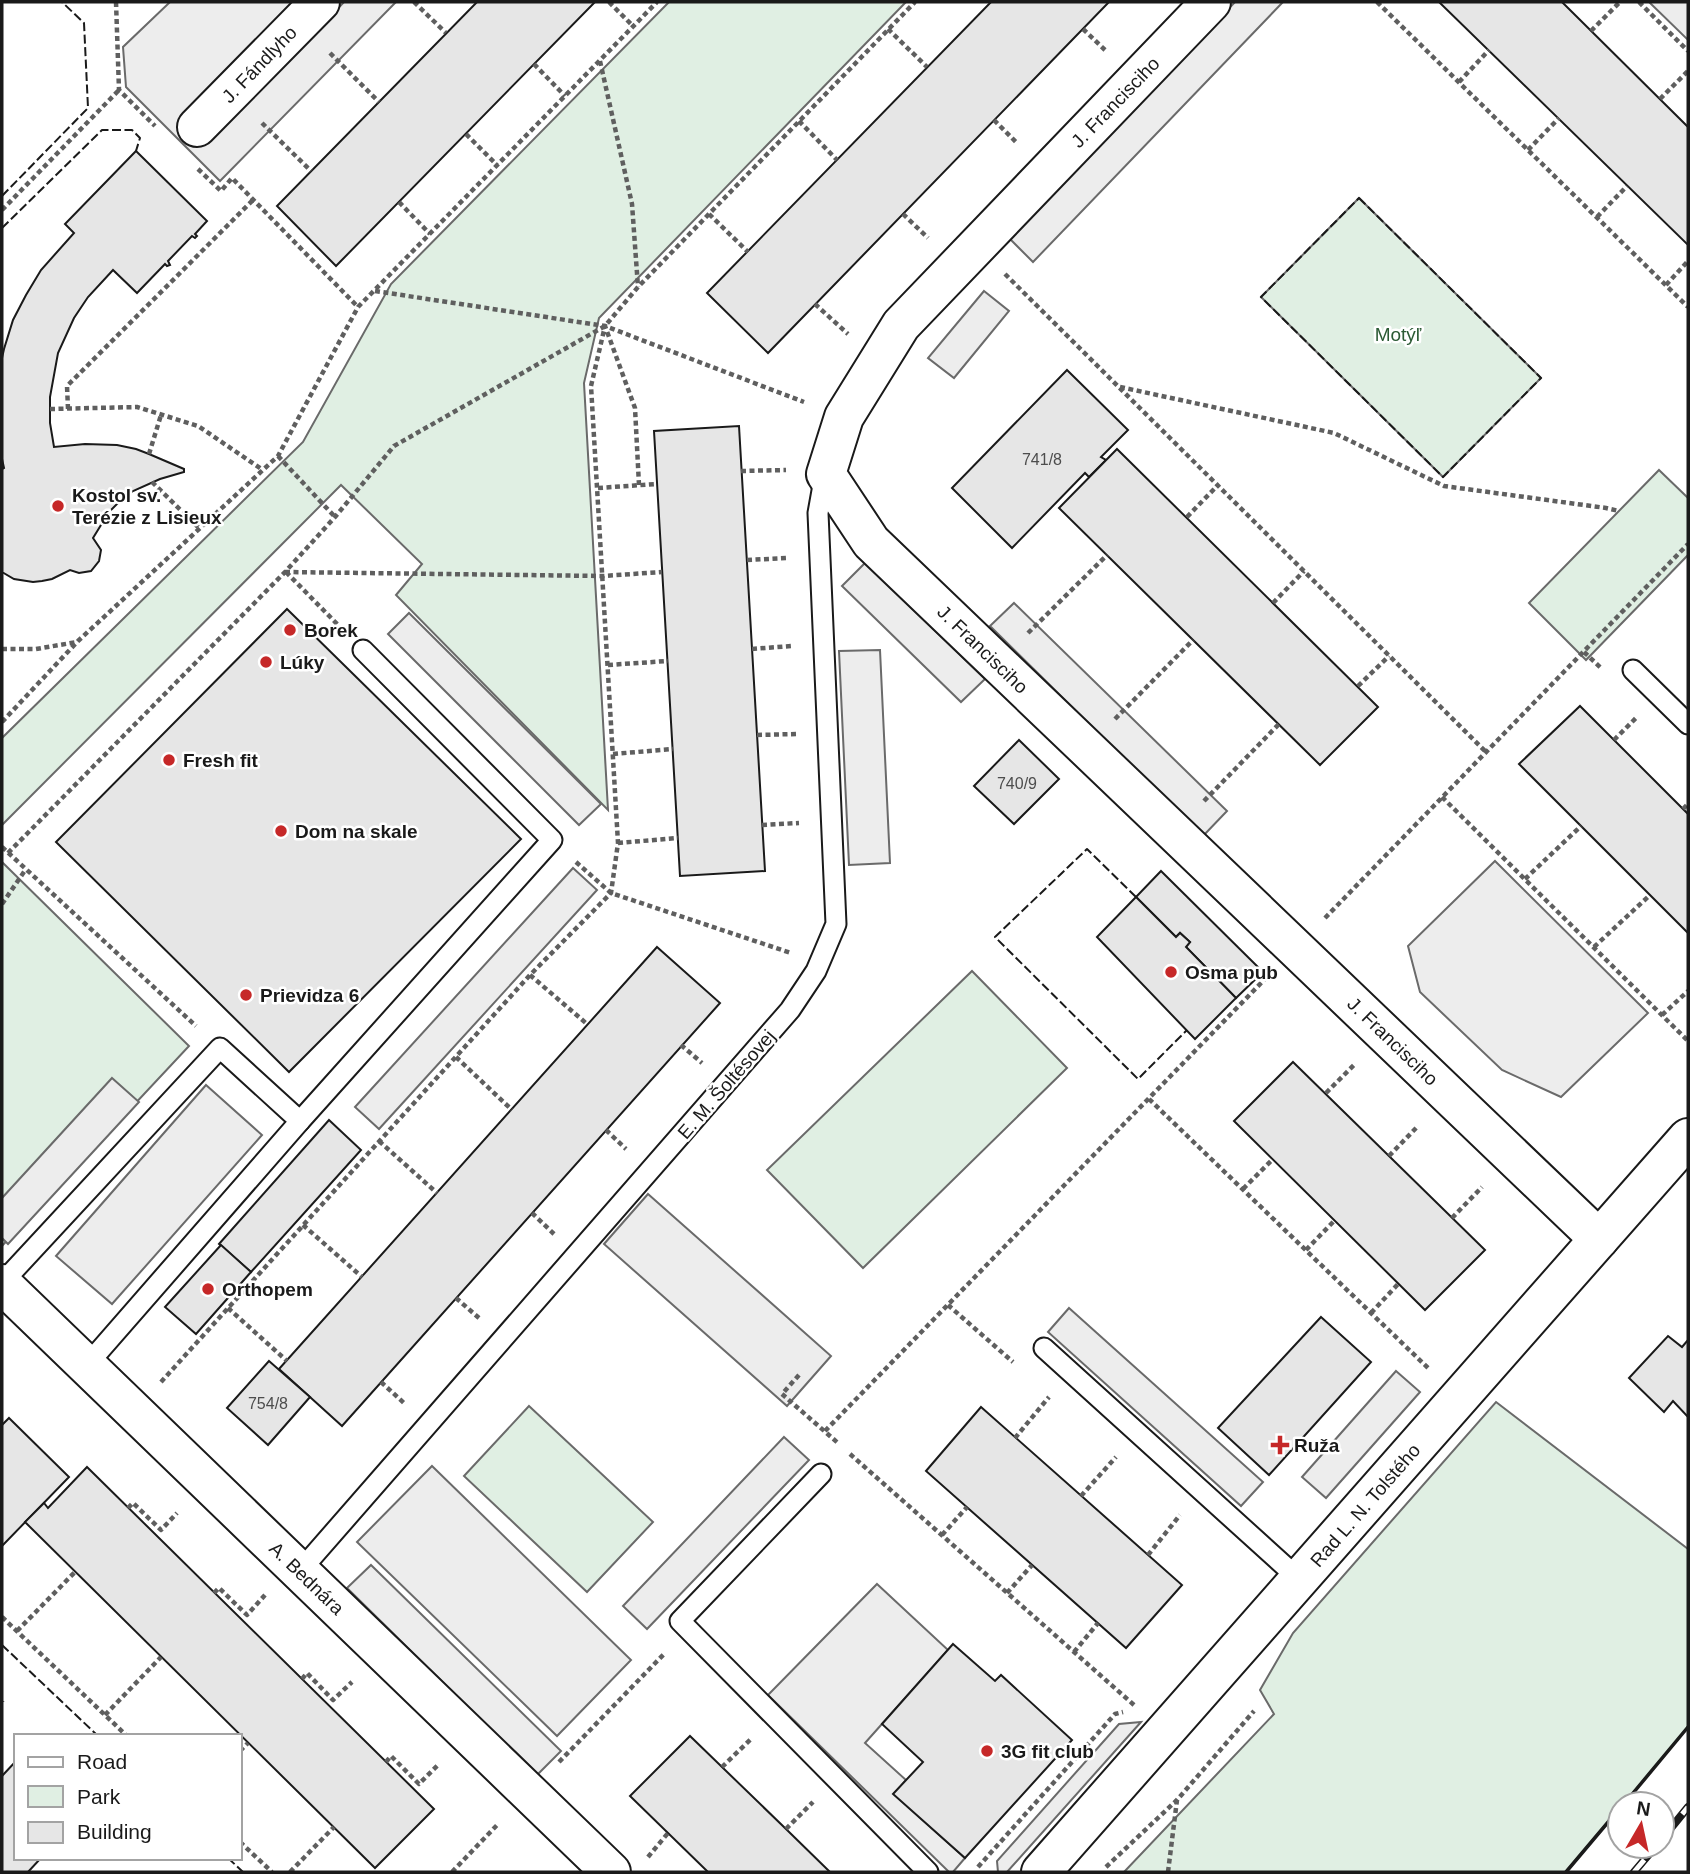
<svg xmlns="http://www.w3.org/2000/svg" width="1690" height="1874" font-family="Helvetica,sans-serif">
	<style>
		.green { fill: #e0efe3; stroke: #6a6a6a; stroke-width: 2 }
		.parking { fill: #ededed; stroke: #6a6a6a; stroke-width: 2 }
		.building { fill: #e6e6e6; stroke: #1a1a1a; stroke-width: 2 }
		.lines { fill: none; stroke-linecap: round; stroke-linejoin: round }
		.lane-casing { stroke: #1a1a1a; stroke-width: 23 }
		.street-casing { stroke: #1a1a1a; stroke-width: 42 }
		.path { stroke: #5f5f5f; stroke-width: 4.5; stroke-dasharray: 5 3.5; stroke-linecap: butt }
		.lane { stroke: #fff; stroke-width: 19 }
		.street { stroke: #fff; stroke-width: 38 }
		.rail-casing { stroke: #1a1a1a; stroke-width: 8 }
		.rail { stroke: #fff; stroke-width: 5; stroke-dasharray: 16; stroke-linecap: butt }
		.fence { stroke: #1a1a1a; stroke-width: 2; stroke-dasharray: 9 3.5; stroke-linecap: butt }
		.wall { stroke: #1a1a1a; stroke-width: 3.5 }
		.poi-dot { fill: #c62828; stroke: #fff; stroke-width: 2.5 }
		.labels { text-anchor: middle; stroke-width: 5; stroke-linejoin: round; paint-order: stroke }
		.number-label { font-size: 16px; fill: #4d4d4d }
		.street-label { font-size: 19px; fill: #1a1a1a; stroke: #fff }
		.park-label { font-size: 19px; fill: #2b5a34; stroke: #fff }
		.poi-label { font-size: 19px; font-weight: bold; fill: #1a1a1a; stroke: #fff; text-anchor: start }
	</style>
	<rect width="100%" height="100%" fill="#fff"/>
	<g class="green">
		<path d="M669,2H906L599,318L584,383L608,810L396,595L422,564L341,485L2,825V738L303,442L391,284Z"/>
		<path d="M1359,198L1541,378L1443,477L1261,297Z"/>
		<path d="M1659,470L1688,498V555L1586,660L1529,603Z"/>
		<path d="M2,862L189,1046L2,1246Z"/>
		<path d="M972,971L1067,1068L863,1268L767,1170Z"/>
		<path d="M1496,1402L1688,1549V1727L1624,1804H1620V1808L1566,1872H1124L1274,1714L1260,1690L1293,1633Z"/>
		<path d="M529,1406L653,1522L587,1592L464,1476Z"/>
	</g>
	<g class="parking">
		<path d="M170,2H303L324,23L344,2H396L220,181L126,87L123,47Z"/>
		<path d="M1235,2H1283L1033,262L1009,238Z"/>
		<path d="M1649,2H1688V40Z"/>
		<path d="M984,291L1009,311L954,378L928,358Z"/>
		<path d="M865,563L985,679L961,702L842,586Z"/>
		<path d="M1014,603L1227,811L1203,836L990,626Z"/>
		<path d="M409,613L601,804L579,825L388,634Z"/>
		<path d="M880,650L890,863L849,865L839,651Z"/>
		<path d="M1495,861L1648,1013L1561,1097L1502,1070L1420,992L1408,946Z"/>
		<path d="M573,868L597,890L379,1129L355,1107Z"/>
		<path d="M112,1078L139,1102L8,1244L2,1238V1198Z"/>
		<path d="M206,1085L262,1135L112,1304L56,1256Z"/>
		<path d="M648,1194L831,1356L787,1406L604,1244Z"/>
		<path d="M1069,1308L1263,1482L1241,1506L1048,1332Z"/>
		<path d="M1396,1371L1420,1392L1326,1498L1302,1477Z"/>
		<path d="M784,1437L809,1460L647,1629L623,1606Z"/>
		<path d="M432,1466L631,1660L557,1736L357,1542Z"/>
		<path d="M371,1565L561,1751L537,1775L347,1588Z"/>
		<path d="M877,1584L948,1650L865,1743L906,1780L894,1794L965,1858L953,1872H949L768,1695Z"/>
		<path d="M1141,1722L1007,1872H998L997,1861L1119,1724Z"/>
	</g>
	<g class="building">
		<path d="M477,2H595L336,266L277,206Z"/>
		<path d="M991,2H1109L768,353L707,293Z"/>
		<path d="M1439,2H1562L1688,127V245Z"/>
		<path d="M136,151L207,221L195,234L197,236L195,238L192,236L168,261L170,265L167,266L165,264L137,293L113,270L88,297L74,318L58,353L50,397V423L54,447L85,444L117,445L136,449L149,454L184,469V472L160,479L133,491L121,500L109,512L93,538L101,550L99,561L91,571L79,573L70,570L52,579L42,581L33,582L14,579L2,572V469L4,468L2,459V358L4,349L13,320L26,295L41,270L74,233L65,224Z"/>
		<path d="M1067,370L1128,430L1101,457L1106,460L1089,477L1085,473L1012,548L952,488Z"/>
		<path d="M739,426L765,871L680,876L654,431Z"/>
		<path d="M1117,449L1378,707L1320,765L1059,508Z"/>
		<path d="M287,609L521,839L289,1072L56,842Z"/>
		<path d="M1580,706L1688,814V933L1519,764Z"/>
		<path d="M1019,740L1059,779L1014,824L974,786Z"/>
		<path d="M1161,871L1263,972L1236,998L1186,947L1190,942L1180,933L1176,937L1136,897Z"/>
		<path d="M1136,897L1176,937L1180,933L1190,942L1186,947L1236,998L1195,1039L1097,937Z"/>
		<path d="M657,947L720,1003L342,1426L279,1369Z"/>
		<path d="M1293,1062L1485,1250L1425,1310L1234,1121Z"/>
		<path d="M329,1120L361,1150L251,1272L219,1244Z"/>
		<path d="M221,1245L251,1272L196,1334L165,1307Z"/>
		<path d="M1321,1317L1371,1362L1269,1475L1218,1428Z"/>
		<path d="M1668,1336L1682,1347L1688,1340V1417L1673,1401L1664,1412L1629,1378Z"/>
		<path d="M269,1361L310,1397L268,1445L227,1408Z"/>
		<path d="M981,1407L1182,1585L1126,1648L926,1471Z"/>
		<path d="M9,1418L69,1477L2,1546V1425Z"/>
		<path d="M87,1467L434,1809L375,1868L25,1522L44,1503L48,1508Z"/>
		<path d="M953,1644L995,1681L1001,1675L1072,1740L965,1858L893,1794L923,1762L882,1724Z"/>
		<path d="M690,1736L786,1829L830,1872H708L630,1796Z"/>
		<path d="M16,1761V1858H41L28,1872H2V1776Z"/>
	</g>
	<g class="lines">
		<defs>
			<g id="lane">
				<path d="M1633,670L1688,724"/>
				<path d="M300,1121L552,840L363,650"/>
				<path d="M2,1283L220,1048L300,1121L87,1365"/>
				<path d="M1044,1348L1299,1579"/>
				<path d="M821,1474L680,1621L928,1872"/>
				<path d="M300,1571L790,1010L816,971L836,924L818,513L825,474"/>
			</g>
			<g id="street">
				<path d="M1211,2L901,325L844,417L826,474L871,542L1599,1239"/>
				<path d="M197,127L320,2"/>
				<path d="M2,1284L611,1872"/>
				<path d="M1041,1872L1688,1138"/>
			</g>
		</defs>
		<use href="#lane" class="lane-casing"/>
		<use href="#street" class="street-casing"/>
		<g class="path">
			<path d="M116,2L119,90L155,126"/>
			<path d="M414,2L446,33"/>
			<path d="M609,2L633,26"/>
			<path d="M1377,2L1688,307"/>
			<path d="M1639,2L1688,51"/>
			<path d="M888,29L927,67"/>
			<path d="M1083,29L1105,50"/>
			<path d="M1591,31L1620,2"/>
			<path d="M330,53L379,102"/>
			<path d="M600,61L632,204L638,287"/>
			<path d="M534,64L565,96"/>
			<path d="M1459,82L1489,50"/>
			<path d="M1660,99L1688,71"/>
			<path d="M994,120L1018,144"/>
			<path d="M799,121L837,160"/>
			<path d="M262,123L311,171"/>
			<path d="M466,134L497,165"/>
			<path d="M1528,150L1559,118"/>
			<path d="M198,169L221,191L232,178L358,307"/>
			<path d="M399,202L430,234"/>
			<path d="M2,210L119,90"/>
			<path d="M709,214L748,252"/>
			<path d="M903,214L928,238"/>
			<path d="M1597,217L1627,186"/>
			<path d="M1005,274L1486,752"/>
			<path d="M1666,285L1688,261"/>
			<path d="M375,291L605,326L804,402"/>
			<path d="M815,304L848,334"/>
			<path d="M1120,387L1334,433L1444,486L1606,508L1619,511"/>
			<path d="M50,409L137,407L198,426L263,470"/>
			<path d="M68,409L67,386L253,200"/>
			<path d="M149,454L161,415"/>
			<path d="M278,456L335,517"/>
			<path d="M741,471L786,470"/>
			<path d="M152,482L200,529"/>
			<path d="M598,488L657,484"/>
			<path d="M1187,517L1217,486"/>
			<path d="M747,560L787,558"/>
			<path d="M285,572L603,576L662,572"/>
			<path d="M286,572L341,628"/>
			<path d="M1273,603L1304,571"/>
			<path d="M1028,633L1107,555"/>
			<path d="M2,649H36L77,642"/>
			<path d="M752,649L791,646"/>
			<path d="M1584,652L1601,668"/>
			<path d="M608,665L668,661"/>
			<path d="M1358,686L1389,656"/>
			<path d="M1115,719L1193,640"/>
			<path d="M2,722L78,641L278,456L358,307L657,2"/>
			<path d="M757,735L796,734"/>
			<path d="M1614,740L1636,718"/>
			<path d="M613,754L673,749"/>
			<path d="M1442,797L1688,1041"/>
			<path d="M1204,801L1279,724"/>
			<path d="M1683,809L1688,804"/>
			<path d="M762,825L799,823"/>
			<path d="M618,843L678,838"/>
			<path d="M2,847L196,1026"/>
			<path d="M8,853L285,572L335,517L394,446L605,326L638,287L915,2"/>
			<path d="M576,862L611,893L791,953"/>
			<path d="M1525,879L1581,826"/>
			<path d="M2,904L26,869"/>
			<path d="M1325,918L1688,544"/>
			<path d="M1594,947L1650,895"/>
			<path d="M530,975L587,1024"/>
			<path d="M1662,1015L1688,991"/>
			<path d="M681,1045L702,1063"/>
			<path d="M456,1057L512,1110"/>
			<path d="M1326,1093L1355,1064"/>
			<path d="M1149,1099L1428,1368"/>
			<path d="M606,1130L626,1149"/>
			<path d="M379,1141L437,1193"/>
			<path d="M1389,1156L1418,1126"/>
			<path d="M1243,1189L1273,1159"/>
			<path d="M532,1213L554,1234"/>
			<path d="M1452,1218L1482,1187"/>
			<path d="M303,1225L362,1277"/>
			<path d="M1306,1250L1335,1220"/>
			<path d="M456,1298L479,1318"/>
			<path d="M948,1305L1013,1362"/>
			<path d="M228,1308L287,1361"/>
			<path d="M1371,1313L1399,1283"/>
			<path d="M799,1375L782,1394L838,1443"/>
			<path d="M161,1382L530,975L611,893L618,843L591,386L605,326L635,408L639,485"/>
			<path d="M381,1382L404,1403"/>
			<path d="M825,1431L1265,979"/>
			<path d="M1015,1438L1049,1397"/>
			<path d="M850,1454L1134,1705"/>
			<path d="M1081,1496L1116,1457"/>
			<path d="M128,1508L133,1503L161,1530L177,1513"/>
			<path d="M942,1535L967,1507"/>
			<path d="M1148,1555L1180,1515"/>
			<path d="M214,1593L219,1588L247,1615L265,1595"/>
			<path d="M1007,1593L1032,1565"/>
			<path d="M2,1617L127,1736"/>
			<path d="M17,1631L75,1572"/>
			<path d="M1074,1652L1098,1623"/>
			<path d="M302,1679L307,1673L333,1700L352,1682"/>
			<path d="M2,1701V1702"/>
			<path d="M105,1715L161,1657"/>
			<path d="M240,1751L248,1743"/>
			<path d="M386,1762L391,1756L419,1784L438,1765"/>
			<path d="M559,1762L665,1653"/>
			<path d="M722,1767L751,1739"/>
			<path d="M786,1829L813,1802"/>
			<path d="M240,1842L272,1872"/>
			<path d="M648,1857L668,1833"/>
			<path d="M978,1867L1115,1714L1123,1712"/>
			<path d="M1106,1867L1177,1800L1254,1711"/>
			<path d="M290,1872L334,1827"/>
			<path d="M452,1872L499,1823"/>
			<path d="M1168,1872L1177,1800"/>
		</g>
		<use href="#lane" class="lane"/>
		<use href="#street" class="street"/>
		<defs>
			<g id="rail">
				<path d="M1662,1839L1688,1807"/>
				<path d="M1634,1872L1656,1846"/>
			</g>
		</defs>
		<use href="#rail" class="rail-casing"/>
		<use href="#rail" class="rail"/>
		<g class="fence">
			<path d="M2,196L88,108L84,23L62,2"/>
			<path d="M1359,198L1541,378L1443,477L1261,297Z"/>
			<path d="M2,228L102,130H132L140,138L136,151"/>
			<path d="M1136,897L1087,849L995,937L1138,1079L1187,1030"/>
			<path d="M2,1645L98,1736"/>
			<path d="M228,1858L243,1872"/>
		</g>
		<g class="wall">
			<path d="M1624,1804L1688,1727"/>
			<path d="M1566,1872L1620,1808"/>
		</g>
	</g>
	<g class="poi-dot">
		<circle cx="58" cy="506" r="7"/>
		<circle cx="290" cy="630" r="7"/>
		<circle cx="266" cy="662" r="7"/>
		<circle cx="169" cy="760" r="7"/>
		<circle cx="281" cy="831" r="7"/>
		<circle cx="1171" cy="972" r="7"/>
		<circle cx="246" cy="995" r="7"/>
		<circle cx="208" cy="1289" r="7"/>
		<path d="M1276.5 1434.5h7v7h7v7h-7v7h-7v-7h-7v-7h7z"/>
		<circle cx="987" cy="1751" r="7"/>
	</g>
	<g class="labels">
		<g class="number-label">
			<text x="1042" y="465">741/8</text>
			<text x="1017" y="789">740/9</text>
			<text x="268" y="1409">754/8</text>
		</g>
		<g class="street-label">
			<text transform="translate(259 64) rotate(-46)" y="7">J. Fándlyho</text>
			<text transform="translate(1115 102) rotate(-46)" y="7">J. Francisciho</text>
			<text transform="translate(983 649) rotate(44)" y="7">J. Francisciho</text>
			<text transform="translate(1393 1041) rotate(44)" y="7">J. Francisciho</text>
			<text transform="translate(726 1084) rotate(-49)" y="7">E. M. Šoltésovej</text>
			<text transform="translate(1365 1505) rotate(-49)" y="7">Rad L. N. Tolstého</text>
			<text transform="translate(307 1578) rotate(44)" y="7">A. Bednára</text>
		</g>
		<g class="park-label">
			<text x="1398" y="341">Motýľ</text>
		</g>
		<g class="poi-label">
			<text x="72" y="502">Kostol sv.<tspan x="72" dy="22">Terézie z Lisieux</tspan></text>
			<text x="304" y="637">Borek</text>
			<text x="280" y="669">Lúky</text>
			<text x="183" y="767">Fresh fit</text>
			<text x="295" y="838">Dom na skale</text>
			<text x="1185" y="979">Osma pub</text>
			<text x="260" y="1002">Prievidza 6</text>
			<text x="222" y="1296">Orthopem</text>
			<text x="1294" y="1452">Ruža</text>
			<text x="1001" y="1758">3G fit club</text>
		</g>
	</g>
	<rect width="1690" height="1874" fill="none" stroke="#1a1a1a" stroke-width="7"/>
	<rect x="14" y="1734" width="228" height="126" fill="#ffffff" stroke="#a3a3a3" stroke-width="2"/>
	<rect x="28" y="1757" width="35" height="10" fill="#ffffff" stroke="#a3a3a3" stroke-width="2"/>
	<text x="77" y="1769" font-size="21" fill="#1a1a1a">Road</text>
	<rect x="28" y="1786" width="35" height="21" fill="#e0efe3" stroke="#a3a3a3" stroke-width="2"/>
	<text x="77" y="1804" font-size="21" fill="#1a1a1a">Park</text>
	<rect x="28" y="1822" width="35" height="21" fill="#e6e6e6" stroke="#a3a3a3" stroke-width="2"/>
	<text x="77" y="1839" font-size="21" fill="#1a1a1a">Building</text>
	<g transform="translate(1641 1825) rotate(9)"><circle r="33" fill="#ffffff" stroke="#a3a3a3" stroke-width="2"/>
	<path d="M0-5L12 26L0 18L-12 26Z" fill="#c62828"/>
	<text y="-10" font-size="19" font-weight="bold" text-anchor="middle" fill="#1a1a1a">N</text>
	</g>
</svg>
